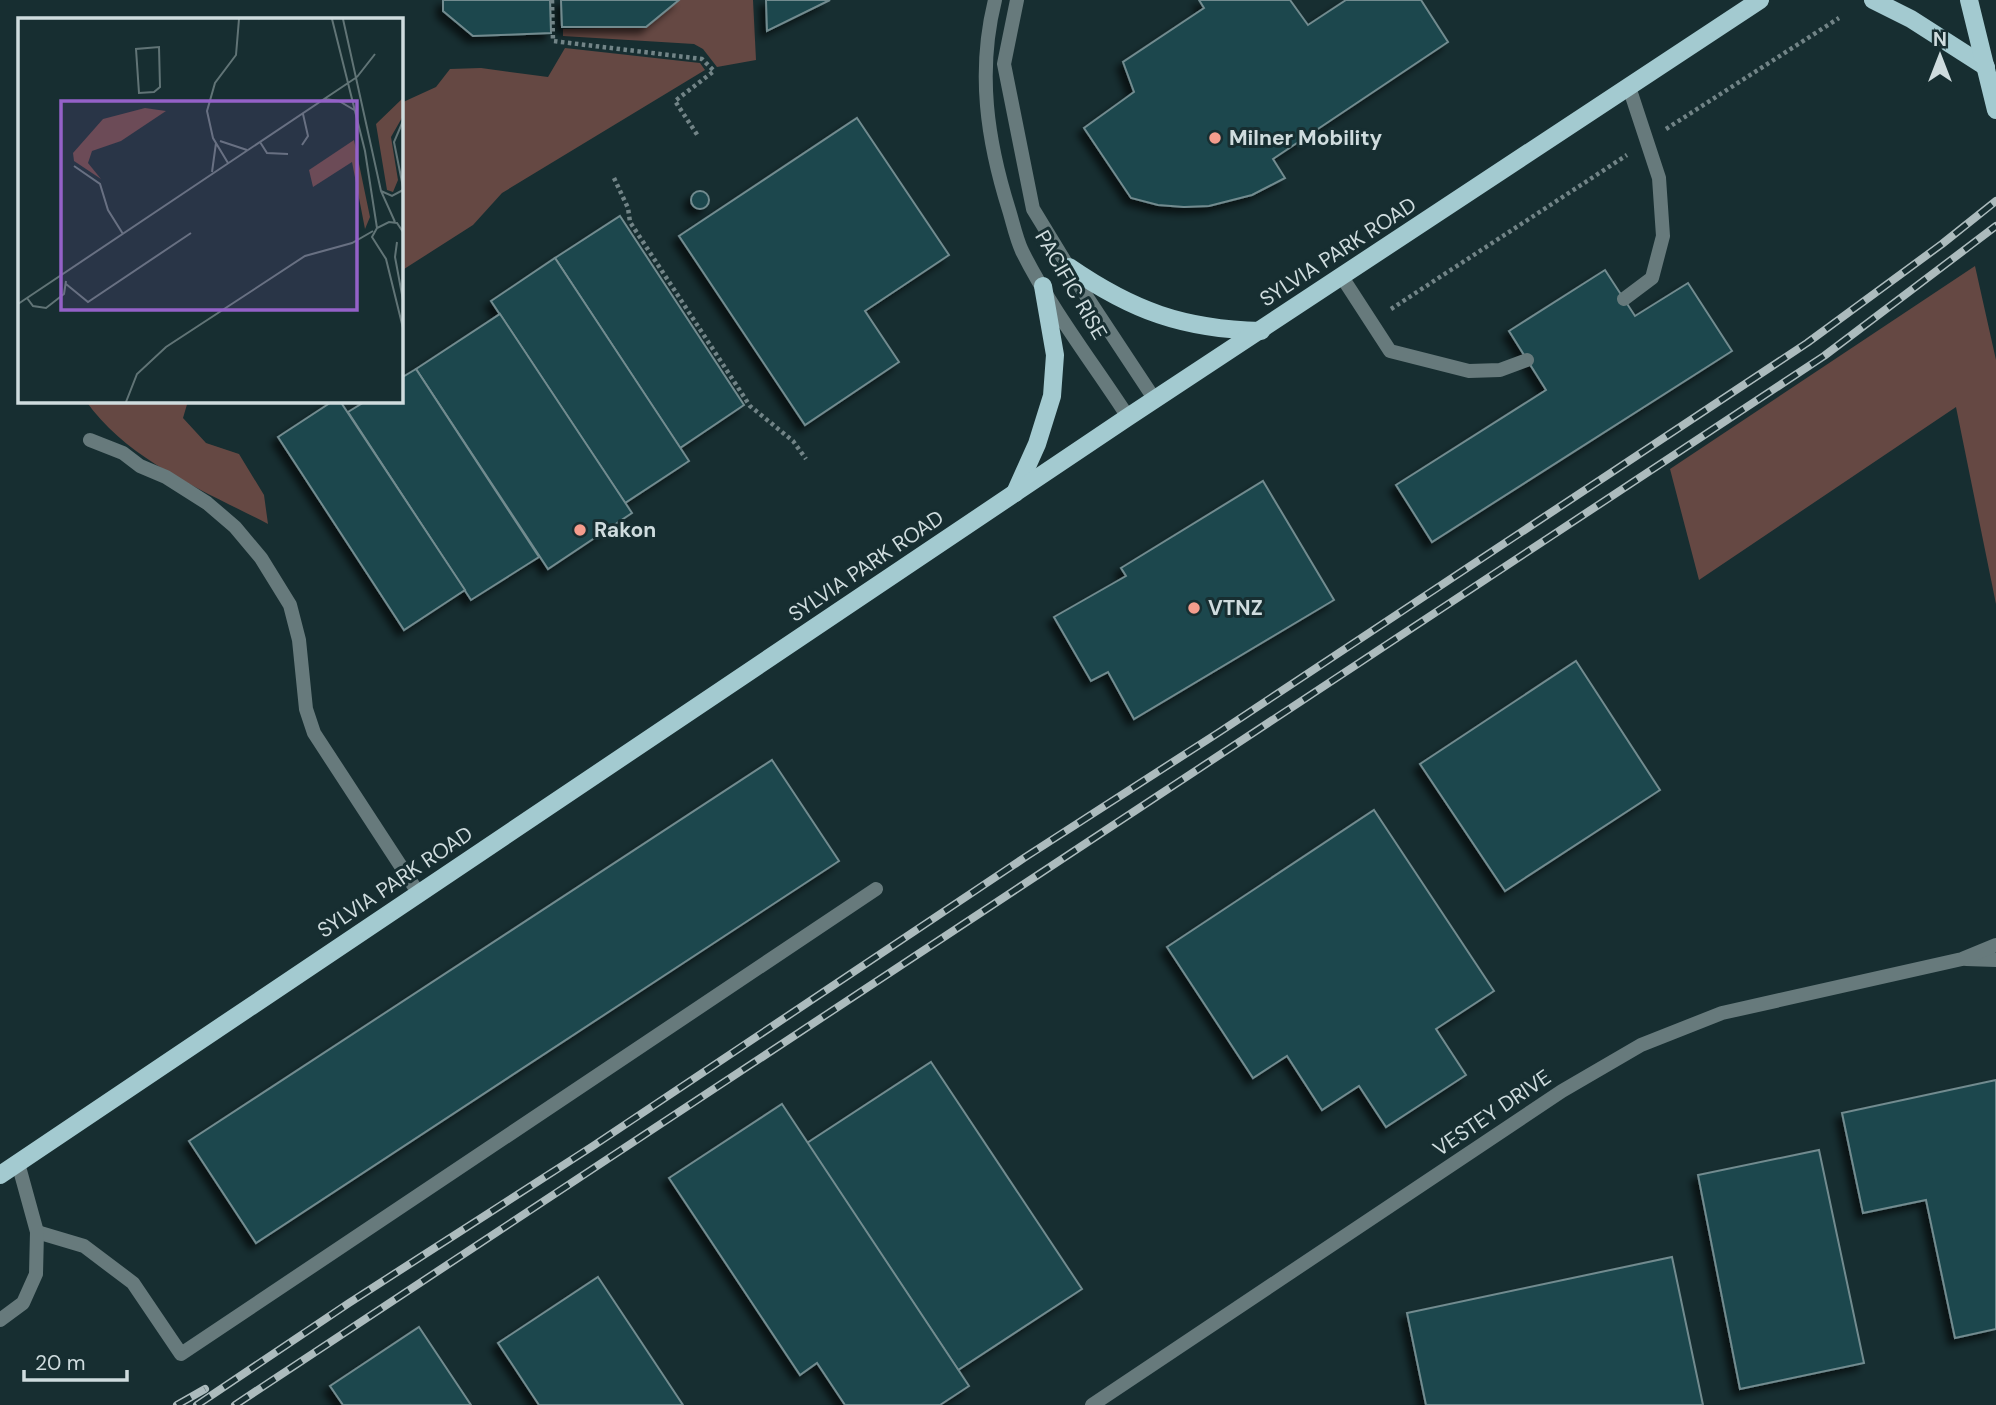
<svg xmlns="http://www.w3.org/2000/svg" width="1996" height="1405" font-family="'DM Sans',sans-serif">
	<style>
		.green { fill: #654843 }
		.building { fill: #1a474d; stroke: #728b8f; stroke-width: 2; filter: url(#shadow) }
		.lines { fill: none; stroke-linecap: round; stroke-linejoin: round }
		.path { stroke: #728487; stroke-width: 4.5; stroke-dasharray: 3.5 3.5; stroke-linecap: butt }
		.service { stroke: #677a7c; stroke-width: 14 }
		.minor { stroke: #677a7c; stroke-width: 14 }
		.tertiary { stroke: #677a7c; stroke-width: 14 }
		.primary { stroke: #a3cad0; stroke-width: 18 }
		.rail-casing { stroke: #acbbbd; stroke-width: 8 }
		.rail { stroke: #172e31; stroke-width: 5; stroke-dasharray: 16; stroke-linecap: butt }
		.poi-dot { fill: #f49d8d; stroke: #172e31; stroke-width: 2.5 }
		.labels { text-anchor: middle; stroke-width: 6; stroke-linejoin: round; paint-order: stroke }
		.poi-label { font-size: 21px; font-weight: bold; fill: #cfdcde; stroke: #172e31; text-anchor: start }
		.street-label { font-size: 21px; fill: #cfdcde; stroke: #172e31 }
		.inset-road { fill: none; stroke: #617476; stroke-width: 2 }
		.view { fill: #9461c8; fill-opacity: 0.15; stroke: #9461c8; stroke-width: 3.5 }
		.inset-edge { fill: none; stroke: #cfdcde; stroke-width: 3.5 }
	</style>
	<defs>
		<filter id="shadow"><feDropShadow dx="-6" dy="6" stdDeviation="3.5" flood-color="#0009"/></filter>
	</defs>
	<rect width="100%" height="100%" fill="#172e31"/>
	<g class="green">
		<path d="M679,0H753L756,60L717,67L703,49L694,44L563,36V29L646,27Z"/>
		<path d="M565,48L700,63L705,70L502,193L473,225L401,271V103L436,87L450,69L481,68L548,77Z"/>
		<path d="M1975,266L1996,360V604L1956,407L1699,580L1670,469Z"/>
		<path d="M86,401H188L183,418L206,443L239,454L264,495L268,524C205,491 128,461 86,401Z"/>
	</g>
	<g class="building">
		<path d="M443,0H550L551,33L473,36L443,11Z"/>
		<path d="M561,0H679L646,27H562Z"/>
		<path d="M766,0H830L767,31Z"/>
		<path d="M1199,0H1290L1308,25L1346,0H1421L1448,42L1273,159L1285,178L1252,195L1209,206L1184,207L1158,205L1131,198L1084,128L1134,92L1123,62L1204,8Z"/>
		<path d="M857,118L949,255L865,311L899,362L805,425L679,236Z"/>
		<circle cx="700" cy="200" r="9"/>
		<path d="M620,216L744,405L680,448L555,258Z"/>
		<path d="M555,258L689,461L625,503L491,301Z"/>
		<path d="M1605,270L1635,316L1688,283L1732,351L1432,542L1396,485L1546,390L1509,331Z"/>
		<path d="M500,314L632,513L548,569L416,369Z"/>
		<path d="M416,369L539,557L471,600L348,412L366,401H401V378Z"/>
		<path d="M333,401H340L465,590L404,630L278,437Z"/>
		<path d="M1263,481L1334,600L1134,719L1108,672L1091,681L1054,617L1126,576L1121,568Z"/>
		<path d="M1576,661L1660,790L1505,891L1420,764Z"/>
		<path d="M772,760L839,861L256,1243L189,1141Z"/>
		<path d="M1374,810L1494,991L1436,1029L1466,1075L1386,1127L1359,1086L1322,1110L1287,1056L1253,1078L1167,947Z"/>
		<path d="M931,1062L1082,1289L958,1370L807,1143Z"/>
		<path d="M1996,1080V1329L1955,1338L1926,1200L1863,1213L1842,1113Z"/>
		<path d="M782,1104L969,1386L940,1405H845L817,1363L800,1375L669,1178Z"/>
		<path d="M1819,1150L1864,1363L1740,1389L1698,1175Z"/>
		<path d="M1672,1257L1703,1405H1426L1407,1313Z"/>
		<path d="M598,1277L683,1405H539L498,1343Z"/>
		<path d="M419,1327L471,1405H343L330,1386Z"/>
	</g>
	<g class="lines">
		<g class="path">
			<path d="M552,0L553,41L702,59L714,71L675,101L698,136"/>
			<path d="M1666,129L1839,18"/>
			<path d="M614,178L628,208L630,222L750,406L793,441L806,459"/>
			<path d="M1391,309L1627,155"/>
		</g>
		<g class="service">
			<path d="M1342,277L1390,351L1469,371L1500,370L1527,360"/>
			<path d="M1624,299L1652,278L1663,236L1659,178L1629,87"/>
			<path d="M90,440L123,453L140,466L166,477L207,503L235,527L261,558L290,605L299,640L306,709L314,733L419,894"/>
			<path d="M37,1232L84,1246L133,1283L181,1354L876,889"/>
			<path d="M0,1320L23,1303L36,1274L37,1232L18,1163"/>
		</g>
		<g class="minor">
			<path d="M995,0C977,72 987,140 1009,210C1013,223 1016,238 1022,251C1051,309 1093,363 1128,417"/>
			<path d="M1017,0L1004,64L1033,209L1083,291L1155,400"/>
		</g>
		<g class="tertiary">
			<path d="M1966,959L1996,960"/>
			<path d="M1092,1405L1562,1091L1641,1045L1722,1013L1962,959L1996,945"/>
		</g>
		<g class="primary">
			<path d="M1873,0L1911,19L1986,67"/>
			<path d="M1969,0L1996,110"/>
			<path d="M1069,267C1133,311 1183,329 1261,331"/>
			<path d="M1015,493L1037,444L1052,396L1055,355L1043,286"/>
			<path d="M0,1175L1128,417L1760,0"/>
		</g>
		<defs>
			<g id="rail">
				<path d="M177,1405L205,1389"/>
				<path d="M197,1405L349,1303L593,1146L1027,856L1221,731L1807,343L1942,244L1996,201"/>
				<path d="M235,1405L1824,356L1996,226"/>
			</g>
		</defs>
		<use href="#rail" class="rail-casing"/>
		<use href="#rail" class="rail"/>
	</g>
	<g class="poi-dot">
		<circle cx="1215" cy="138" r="7"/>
		<circle cx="580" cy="530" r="7"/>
		<circle cx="1194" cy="608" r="7"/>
	</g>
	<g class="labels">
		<g class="poi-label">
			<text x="1229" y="145">Milner Mobility</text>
			<text x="594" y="537">Rakon</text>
			<text x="1208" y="615">VTNZ</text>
		</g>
		<g class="street-label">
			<text transform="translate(1338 252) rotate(-33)" y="7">SYLVIA PARK ROAD</text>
			<text transform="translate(1071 285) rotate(60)" y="7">PACIFIC RISE</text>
			<text transform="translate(866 566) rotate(-34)" y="7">SYLVIA PARK ROAD</text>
			<text transform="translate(395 882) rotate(-34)" y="7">SYLVIA PARK ROAD</text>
			<text transform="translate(1492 1113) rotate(-34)" y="7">VESTEY DRIVE</text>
		</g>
	</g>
	<g transform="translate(18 18)">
		<rect width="385" height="385" fill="#172e31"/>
		<path d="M385,80V98L373,119L380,162L375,174L369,172L358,106ZM127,90L148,93L103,123L74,133L70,145L83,161L56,143L55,135L85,101ZM336,122L352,199L347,211L334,144L295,169L291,152Z" fill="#654843"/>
		<path class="inset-road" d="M314,1L347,133L359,210M325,1L363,173L377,204M141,29L142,69L136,74L121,75L118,31ZM339,59L357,36M307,81L321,83L338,93M385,103L376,124L385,169M202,123L229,132M242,124L249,135L270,136M284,127L290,118L285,96M210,145L195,120L189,93L197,65L218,37L221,1M56,148L82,166L90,192L105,216M194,154L198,125M363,173L374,178L385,172M385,214L379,205L371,204L359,210L354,219L368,241L385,310M379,224L377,239L385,282M48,266L70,284L173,215M9,280L15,288L28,290L46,276L48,263M0,286L339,59M108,384L119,356L148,329L287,238L334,225L355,213"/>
		<path class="view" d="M43,83H339V292H43Z"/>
		<rect width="385" height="385" class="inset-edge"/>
	</g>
	<g transform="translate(1940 56)" stroke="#172e31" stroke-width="5" paint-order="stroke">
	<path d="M0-5L12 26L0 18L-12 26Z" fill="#cfdcde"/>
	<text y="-10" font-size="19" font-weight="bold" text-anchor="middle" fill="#cfdcde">N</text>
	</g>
	<path d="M24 1370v10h103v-10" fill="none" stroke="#cfdcde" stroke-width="3.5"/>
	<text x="35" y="1370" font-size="21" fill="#cfdcde" stroke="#172e31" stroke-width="5" paint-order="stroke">20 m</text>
</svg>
